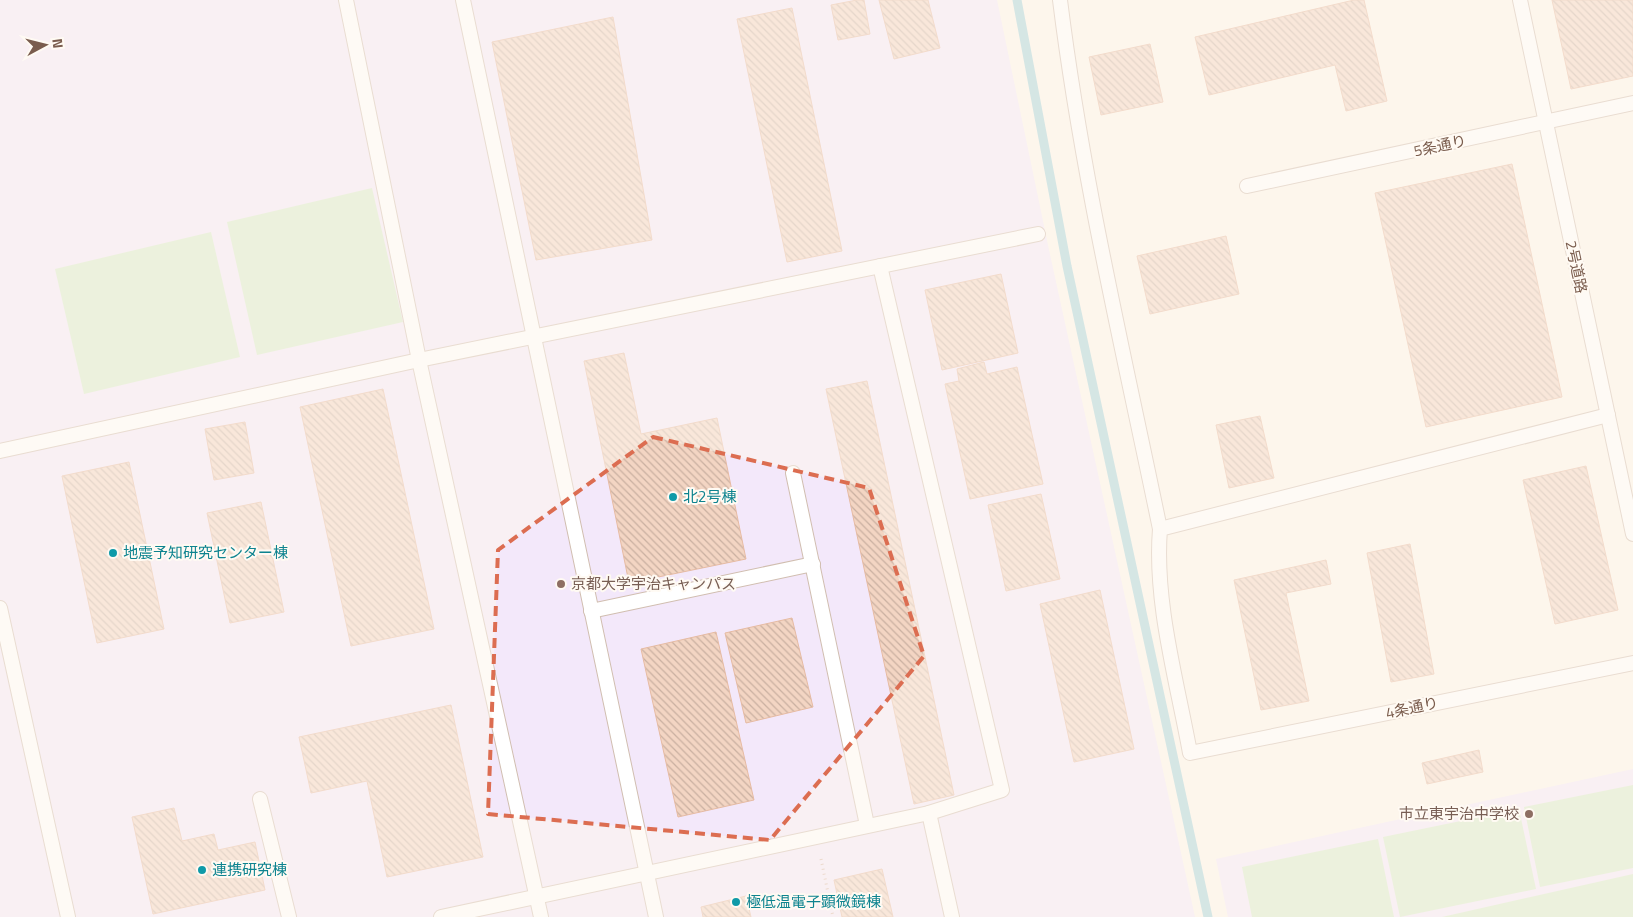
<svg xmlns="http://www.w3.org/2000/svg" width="1633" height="917" font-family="'Titillium Web','Noto Sans JP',sans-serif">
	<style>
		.education { fill: #f3e8fa }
		.pitch { fill: #d8ecc9 }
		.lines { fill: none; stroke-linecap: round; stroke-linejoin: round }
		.stream { stroke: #a5d3da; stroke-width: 9 }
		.building { fill: url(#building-back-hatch); stroke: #e6bba3 }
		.lane-casing { stroke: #d1beb0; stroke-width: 16 }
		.path { stroke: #d9b8a5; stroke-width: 3; stroke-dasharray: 1 4; stroke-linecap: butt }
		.lane { stroke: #fff; stroke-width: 14 }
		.marked { fill: none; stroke: #dc6d51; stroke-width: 4; stroke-dasharray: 10 6; stroke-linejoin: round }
		.culture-dot { fill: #0f9aa8; stroke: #fffaf3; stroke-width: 2 }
		.education-dot { fill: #8d6e63; stroke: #fffaf3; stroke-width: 2 }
		.labels { text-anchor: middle; stroke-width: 4; stroke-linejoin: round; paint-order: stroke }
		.street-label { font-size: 15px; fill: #7a5c4d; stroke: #fffaf3 }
		.culture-label { font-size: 15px; fill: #0d838f; stroke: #fffaf3; text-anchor: start }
		.education-label { font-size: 15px; fill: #785e54; stroke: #fffaf3; text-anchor: start }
	</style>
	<defs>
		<pattern id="building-back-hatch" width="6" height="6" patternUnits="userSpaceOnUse" patternTransform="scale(1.25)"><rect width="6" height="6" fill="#f3d5c3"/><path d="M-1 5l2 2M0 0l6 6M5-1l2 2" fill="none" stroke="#cab0a1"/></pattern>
	</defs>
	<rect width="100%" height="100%" fill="#fdf6ec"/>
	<g class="education">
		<path d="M0,0H997L1049,250L1195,917H0Z"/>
		<path d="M1633,769V917H1228L1216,859Z"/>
	</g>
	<g class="pitch">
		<path d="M372,188L403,322L257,355L227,222Z"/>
		<path d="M211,232L240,357L84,394L55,269Z"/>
		<path d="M1633,785V868L1540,887L1524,807Z"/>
		<path d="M1519,809L1536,889L1400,917L1383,837Z"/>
		<path d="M1378,839L1394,917H1252L1242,867Z"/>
		<path d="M1633,874V917H1442Z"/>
	</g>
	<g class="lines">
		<path class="stream" d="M1017,0L1067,266L1208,917"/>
	</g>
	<g class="building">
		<path d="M857,0H864L870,34L838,40L831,5Z"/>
		<path d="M879,0H928L940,48L894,59Z"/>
		<path d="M1354,0H1364L1387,101L1346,111L1335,65L1209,95L1195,37Z"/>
		<path d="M1552,0H1633V76L1571,89Z"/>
		<path d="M792,8L842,251L787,262L737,19Z"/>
		<path d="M613,17L652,240L536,260L492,42Z"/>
		<path d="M1150,44L1163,102L1101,115L1089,57Z"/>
		<path d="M1512,164L1562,397L1426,427L1375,193Z"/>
		<path d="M1226,236L1239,294L1150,314L1137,256Z"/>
		<path d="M1001,274L1018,353L942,370L925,290Z"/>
		<path d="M624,353L641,434L717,418L746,559L629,583L584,361Z"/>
		<path d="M984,362L987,374L1017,367L1043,484L970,499L945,384L959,381L957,369Z"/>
		<path d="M867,381L954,795L914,804L826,389Z"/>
		<path d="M383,389L434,629L351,646L300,407Z"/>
		<path d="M1260,416L1274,478L1229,488L1216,425Z"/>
		<path d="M245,422L254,473L214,480L205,429Z"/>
		<path d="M129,462L164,629L97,643L62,476Z"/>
		<path d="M1586,466L1618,610L1555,624L1523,480Z"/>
		<path d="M1041,494L1060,579L1006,591L988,505Z"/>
		<path d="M261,502L284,612L230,623L207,513Z"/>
		<path d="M1410,544L1434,674L1391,682L1367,553Z"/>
		<path d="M1326,560L1331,584L1286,593L1309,701L1261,710L1234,580Z"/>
		<path d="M1100,590L1134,749L1074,762L1040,604Z"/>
		<path d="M792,618L813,707L746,723L725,633Z"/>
		<path d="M716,632L754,800L678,817L641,649Z"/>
		<path d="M451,705L483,857L387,877L367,781L311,793L299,737Z"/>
		<path d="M1479,750L1483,772L1427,784L1422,763Z"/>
		<path d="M174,808L182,841L214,834L218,850L255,842L265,890L153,914L132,817Z"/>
		<path d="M882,869L893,917H842L834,880Z"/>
		<path d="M746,896L751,917H703L701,907Z"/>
	</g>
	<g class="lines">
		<defs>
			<g id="lane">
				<path d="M346,0L419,360L541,917"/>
				<path d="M463,0L656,917"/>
				<path d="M1060,0C1082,178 1124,354 1160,529"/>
				<path d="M1520,0L1633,534"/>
				<path d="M1247,186L1633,103"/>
				<path d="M880,266L1002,790L929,813"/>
				<path d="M1608,415L1160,529C1154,602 1177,681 1190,753L1633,663"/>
				<path d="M0,451L419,360L1038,234"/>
				<path d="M793,473L867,825"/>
				<path d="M0,608L68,917"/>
				<path d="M591,611L813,564"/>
				<path d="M260,799L289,917"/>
				<path d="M441,917L929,813L952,917"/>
			</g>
		</defs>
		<use href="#lane" class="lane-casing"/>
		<path class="path" d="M821,859L833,917"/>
		<use href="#lane" class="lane"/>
	</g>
	<path d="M0 0H1633V917H0ZM653,437L869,488L924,656L770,840L488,814L498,550Z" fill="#fdf6ec" fill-opacity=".55" fill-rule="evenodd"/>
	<path class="marked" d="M653,437L869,488L924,656L770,840L488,814L498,550Z"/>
	<g class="culture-dot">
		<circle cx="673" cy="497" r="5"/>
		<circle cx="113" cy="553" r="5"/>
		<circle cx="202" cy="870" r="5"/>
		<circle cx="736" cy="902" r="5"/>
	</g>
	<g class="education-dot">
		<circle cx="561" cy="584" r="5"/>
		<circle cx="1529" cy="814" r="5"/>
	</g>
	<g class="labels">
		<g class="street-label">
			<text transform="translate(1440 146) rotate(-12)" y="5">5条通り</text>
			<text transform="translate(1576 267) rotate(78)" y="5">2号道路</text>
			<text transform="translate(1412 708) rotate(-12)" y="5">4条通り</text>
		</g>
		<g class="culture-label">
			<text x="683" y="502">北2号棟</text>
			<text x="123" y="558">地震予知研究センター棟</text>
			<text x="212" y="875">連携研究棟</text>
			<text x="746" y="907">極低温電子顕微鏡棟</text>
		</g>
		<g class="education-label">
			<text x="571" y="589">京都大学宇治キャンパス</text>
			<text x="1519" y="819" text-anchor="end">市立東宇治中学校</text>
		</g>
	</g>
	<g transform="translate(45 45) rotate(83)" stroke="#fffaf3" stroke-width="4" paint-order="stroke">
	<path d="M0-4L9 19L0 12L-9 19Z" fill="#7a5c4d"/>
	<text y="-8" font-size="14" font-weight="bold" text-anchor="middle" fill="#7a5c4d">N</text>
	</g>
</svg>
